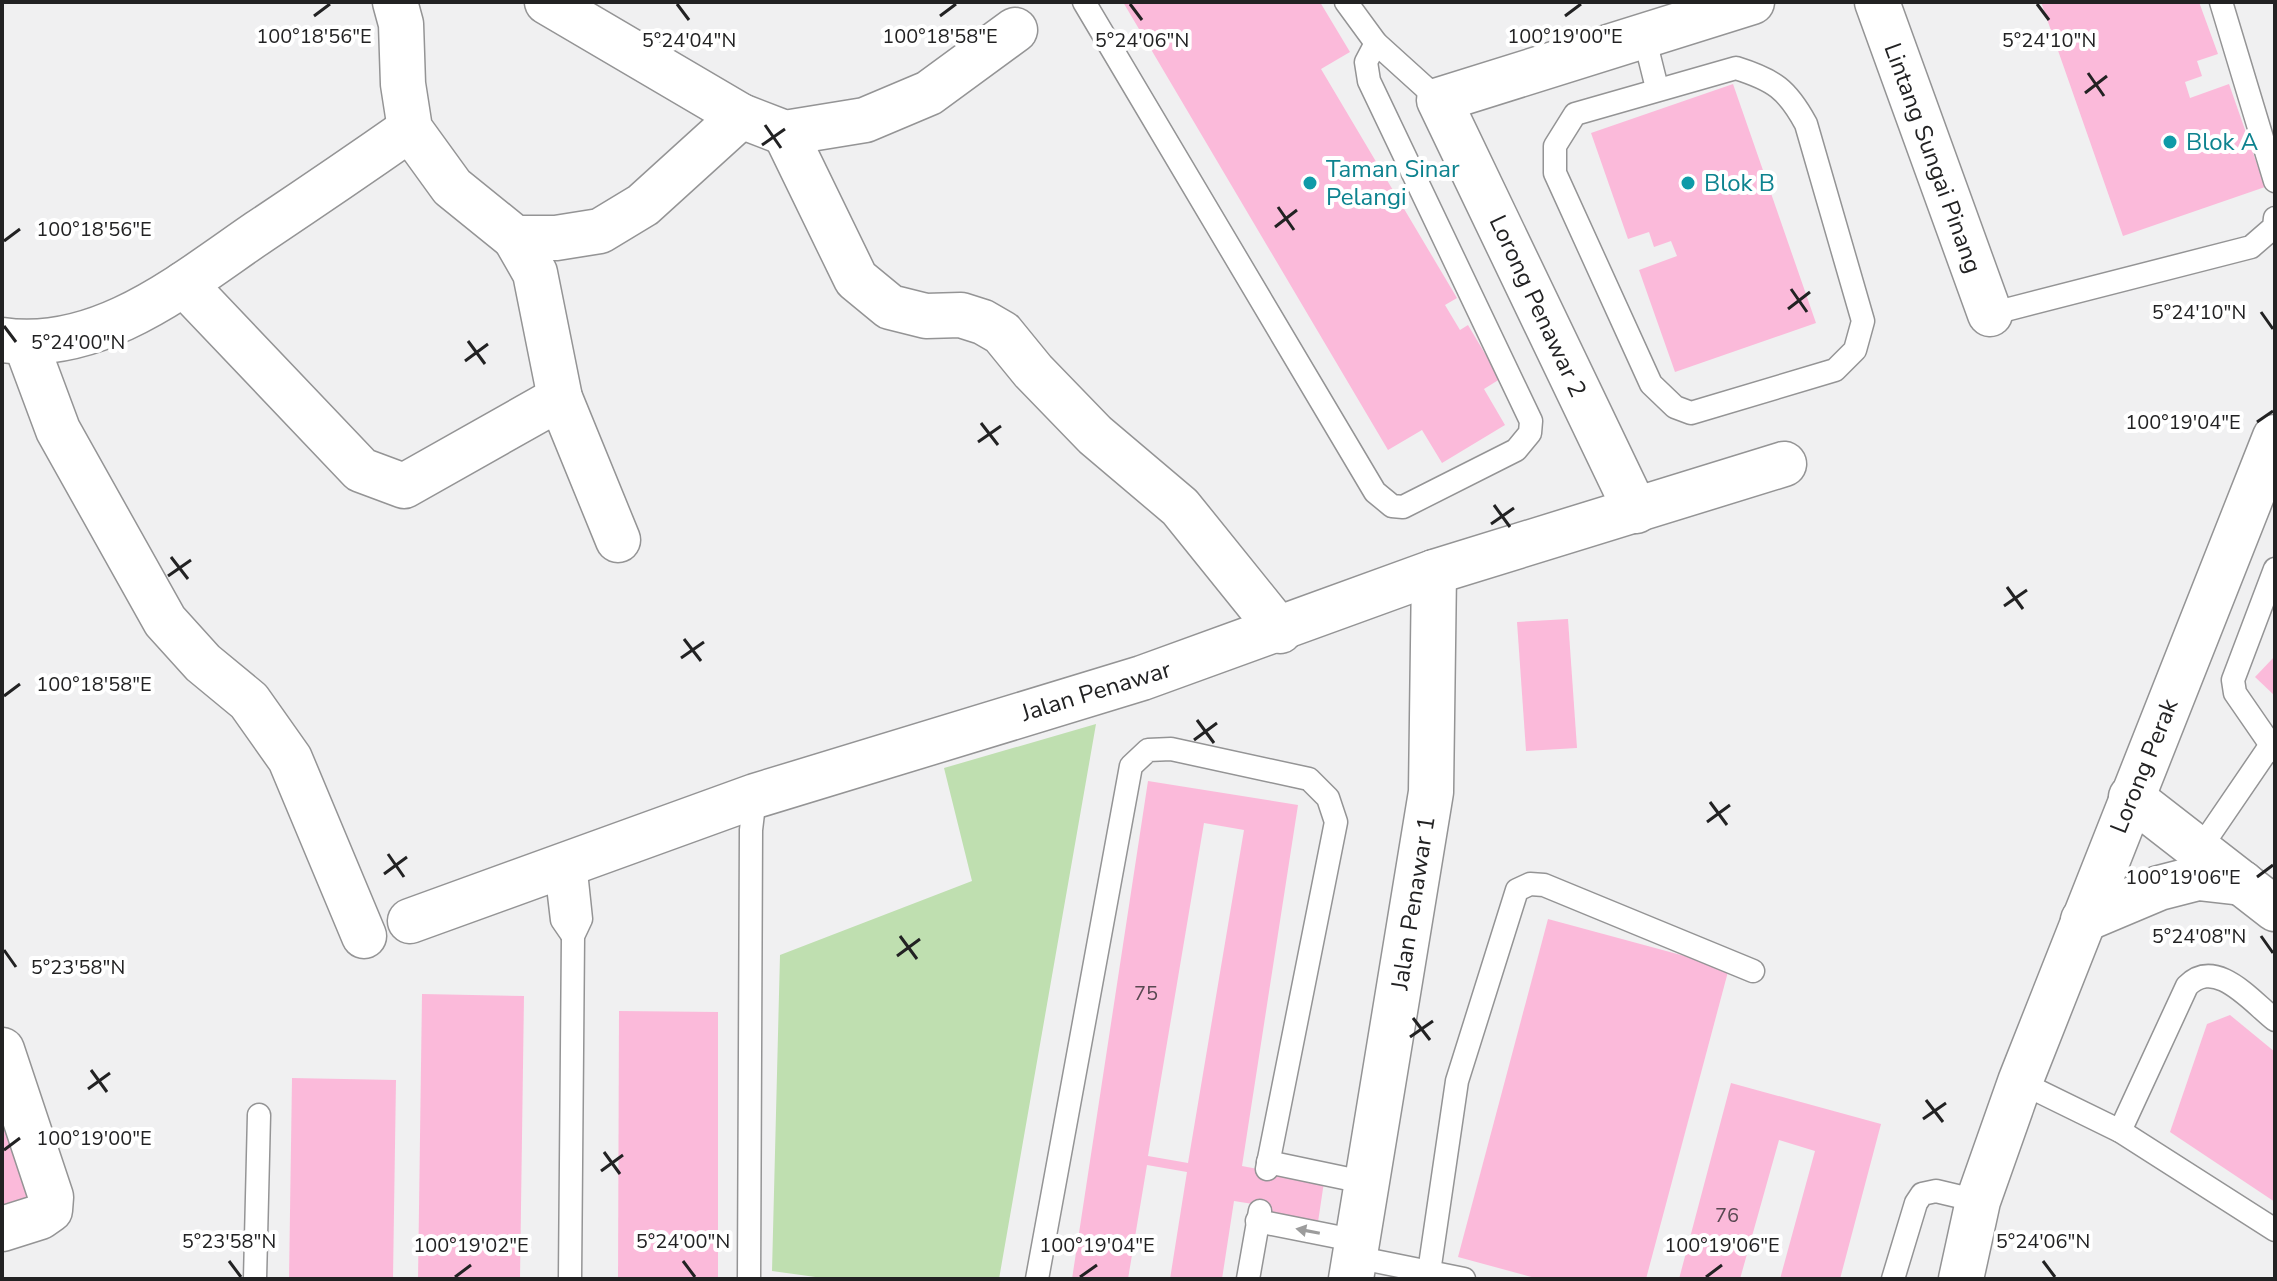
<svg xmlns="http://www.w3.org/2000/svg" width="2277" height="1281" font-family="'Nunito Sans',sans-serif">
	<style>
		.green { fill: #bfdfb0 }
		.building { fill: #fbbada; fill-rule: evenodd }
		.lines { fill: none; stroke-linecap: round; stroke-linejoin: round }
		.service-casing { stroke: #949495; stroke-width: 25 }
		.minor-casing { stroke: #949495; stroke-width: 47 }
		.tertiary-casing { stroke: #949495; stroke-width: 47 }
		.service { stroke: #fff; stroke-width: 22 }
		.minor { stroke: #fff; stroke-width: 44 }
		.tertiary { stroke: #fff; stroke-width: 44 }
		.oneway { fill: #9c9c9c }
		.ticks { fill: none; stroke: #222223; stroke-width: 3 }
		.culture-dot { fill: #0f9aa8; stroke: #fff; stroke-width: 3 }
		.labels { text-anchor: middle; stroke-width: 8; stroke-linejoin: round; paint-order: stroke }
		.number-label { font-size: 20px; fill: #584851 }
		.culture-label { font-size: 24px; fill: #0d838f; stroke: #fff; text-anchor: start }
		.street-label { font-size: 24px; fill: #222223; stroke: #fff }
		.ticks-label { font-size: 20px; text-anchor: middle; fill: #222223; stroke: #fff; stroke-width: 8; stroke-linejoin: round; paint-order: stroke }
	</style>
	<rect width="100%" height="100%" fill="#f0f0f1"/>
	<path class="green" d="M1096,724L999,1279H830L772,1271L780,955L972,881L944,768Z"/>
	<g class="building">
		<path d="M1123,2H1320L1350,52L1321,69L1457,298L1445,305L1460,330L1468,325L1500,379L1484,389L1505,425L1442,463L1422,430L1388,450Z"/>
		<path d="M2041,2H2199L2218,54L2197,61L2202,76L2185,82L2190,98L2229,84L2265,187L2123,236Z"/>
		<path d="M1733,84L1816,323L1675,372L1639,270L1677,256L1671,241L1654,247L1649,232L1628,239L1591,133Z"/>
		<path d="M1568,619L1577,748L1526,751L1517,622Z"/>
		<path d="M2275,656V696L2255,677Z"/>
		<path d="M1148,781L1298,805L1242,1166L1324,1182L1318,1222L1252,1209L1253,1204L1234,1201L1222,1279H1170L1187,1172L1147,1165L1128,1279H1072ZM1204,823L1244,830L1188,1163L1148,1156Z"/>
		<path d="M1548,919L1729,968L1646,1279H1539L1458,1257Z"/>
		<path d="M422,994L524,996L520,1279H418Z"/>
		<path d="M619,1011L718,1012V1279H618Z"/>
		<path d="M2230,1015L2275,1052V1202L2170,1132L2207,1024Z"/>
		<path d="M292,1078L396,1080L393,1279H289Z"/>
		<path d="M1731,1083L1881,1124L1840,1279H1780L1815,1151L1779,1140L1740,1279H1679Z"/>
		<path d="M2,1111L39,1204L2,1216Z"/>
	</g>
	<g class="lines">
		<defs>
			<g id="service">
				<path d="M1084,2L1375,492L1392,506L1403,507L1516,450L1530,433L1531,421L1369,81L1366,62L1376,43"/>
				<path d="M1346,2L1376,43L1439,100"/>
				<path d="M2221,2L2275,181"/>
				<path d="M1644,36L1657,88"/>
				<path d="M1736,68C1774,80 1787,89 1806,124L1863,321L1855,350L1835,370L1691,413L1675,407L1651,384L1555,173V146L1575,114Z"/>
				<path d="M1990,314L2251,247L2274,227L2275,218"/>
				<path d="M2275,569L2233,680L2235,693L2275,751"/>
				<path d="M2199,850L2270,746"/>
				<path d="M556,869L562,920L573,936"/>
				<path d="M2020,1082L2120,1131L2275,1230"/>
				<path d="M2120,1131L2187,986C2216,957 2250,1000 2275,1020"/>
				<path d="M1268,1162L1368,1183"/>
				<path d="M1257,1221L1358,1241"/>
				<path d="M1355,1257L1464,1279"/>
				<path d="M255,1279L259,1115"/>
				<path d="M570,1279L573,936L581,919L575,862"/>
				<path d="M749,1279L751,830L755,796"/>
				<path d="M1037,1279L1131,766L1148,750L1171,749L1309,779L1328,798L1336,822L1267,1169"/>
				<path d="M1248,1279L1260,1211"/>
				<path d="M1428,1279L1457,1081L1517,890L1530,884L1544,885L1753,971"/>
				<path d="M1893,1279L1916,1203L1922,1194L1936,1191L1978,1201"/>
			</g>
			<g id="minor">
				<path d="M395,2L401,24L403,84L410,129L452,187L515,238H556L600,231L643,205L741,116"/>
				<path d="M547,2L741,116L785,133L865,120L929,93L1015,30"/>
				<path d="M1877,2L1990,314"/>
				<path d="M785,133L856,279L890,307L926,316L961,315L983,322L1002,333L1033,371L1095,435L1180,507L1280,631"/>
				<path d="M515,238L535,273L560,398L618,540"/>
				<path d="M184,284L361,470L404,486L560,398"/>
				<path d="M2,340C100,354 183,284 259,232C310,198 360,164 410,129"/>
				<path d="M26,344L58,430L165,621L203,663L249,701L290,759L364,936"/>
				<path d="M1636,511L1439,100L1752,2"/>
				<path d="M2131,797L2275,909"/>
				<path d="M410,921L755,796L1142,678L1434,572L1784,464"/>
				<path d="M2,1050L51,1197L50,1210L40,1217L2,1229"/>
				<path d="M1351,1279L1431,792L1434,572"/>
			</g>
			<g id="tertiary">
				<path d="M2083,920L2159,888L2198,878L2242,883"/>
				<path d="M1961,1279L1978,1201L2020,1082L2275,437"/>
			</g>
		</defs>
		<use href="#service" class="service-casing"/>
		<use href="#minor" class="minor-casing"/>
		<use href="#tertiary" class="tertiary-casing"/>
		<use href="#service" class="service"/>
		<use href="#minor" class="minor"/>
		<use href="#tertiary" class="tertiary"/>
	</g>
	<defs><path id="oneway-solid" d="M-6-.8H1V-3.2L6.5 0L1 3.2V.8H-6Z" transform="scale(2)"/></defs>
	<use class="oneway" href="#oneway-solid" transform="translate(1308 1231) rotate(-169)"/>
	<path class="ticks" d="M677,4L689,20M1130,4L1142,20M2037,4L2049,20M314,16L330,4M940,16L956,4M1565,16L1581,4M2088,73L2104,96M2085,93L2107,76M765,125L781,148M762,145L785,129M1278,207L1294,230M1275,227L1297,210M4,241L20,229M1791,289L1807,312M1788,309L1810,292M2261,312L2273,329M4,326L16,342M468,341L485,364M465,361L488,344M2257,422L2273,411M981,423L998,445M978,442L1001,426M1494,505L1510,527M1491,524L1514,508M171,557L188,579M168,576L191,560M2007,587L2023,609M2004,606L2027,590M684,639L701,661M681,658L704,642M4,696L20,684M1197,720L1214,743M1194,740L1217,723M1710,802L1727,825M1707,822L1730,805M388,854L404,877M384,874L407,857M2257,877L2273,865M900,936L917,959M2261,936L2273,953M4,950L16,967M897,956L920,939M1413,1018L1430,1040M1410,1037L1433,1021M91,1070L107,1092M88,1089L110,1073M1926,1100L1943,1122M1923,1119L1946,1103M4,1150L20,1138M604,1152L620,1174M601,1171L623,1155M229,1261L241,1277M683,1261L695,1277M2043,1261L2055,1277M455,1277L471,1265M1080,1277L1097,1265M1706,1277L1722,1265"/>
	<g class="culture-dot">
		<circle cx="2170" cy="142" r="8"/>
		<circle cx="1310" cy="183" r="8"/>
		<circle cx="1688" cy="183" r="8"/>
	</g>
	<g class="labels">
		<g class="number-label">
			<text x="1146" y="1000">75</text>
			<text x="1727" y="1222">76</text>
		</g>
		<g class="culture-label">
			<text x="2186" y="150">Blok A</text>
			<text x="1326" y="177">Taman Sinar<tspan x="1326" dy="28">Pelangi</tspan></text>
			<text x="1704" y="191">Blok B</text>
		</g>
		<g class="street-label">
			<text transform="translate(1933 158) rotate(70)" y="8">Lintang Sungai Pinang</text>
			<text transform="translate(1538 306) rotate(65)" y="8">Lorong Penawar 2</text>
			<text transform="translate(1096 691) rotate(-17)" y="8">Jalan Penawar</text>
			<text transform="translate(2144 766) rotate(-68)" y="8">Lorong Perak</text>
			<text transform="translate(1413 903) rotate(-81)" y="8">Jalan Penawar 1</text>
		</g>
	</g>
	<g class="ticks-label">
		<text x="314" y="43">100°18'56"E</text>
		<text x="940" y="43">100°18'58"E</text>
		<text x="1565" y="43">100°19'00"E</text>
		<text x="689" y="47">5°24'04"N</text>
		<text x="1142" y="47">5°24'06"N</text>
		<text x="2049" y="47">5°24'10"N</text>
		<text x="94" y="236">100°18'56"E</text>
		<text x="2199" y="319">5°24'10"N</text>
		<text x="78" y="349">5°24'00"N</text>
		<text x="2183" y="429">100°19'04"E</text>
		<text x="94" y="691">100°18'58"E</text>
		<text x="2183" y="884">100°19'06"E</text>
		<text x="2199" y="943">5°24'08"N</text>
		<text x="78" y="974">5°23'58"N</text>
		<text x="94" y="1145">100°19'00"E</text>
		<text x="229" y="1248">5°23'58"N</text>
		<text x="683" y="1248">5°24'00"N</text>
		<text x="2043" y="1248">5°24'06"N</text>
		<text x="471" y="1252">100°19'02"E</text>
		<text x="1097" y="1252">100°19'04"E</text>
		<text x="1722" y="1252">100°19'06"E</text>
	</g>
	<rect width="2277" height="1281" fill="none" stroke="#222223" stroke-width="8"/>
</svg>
